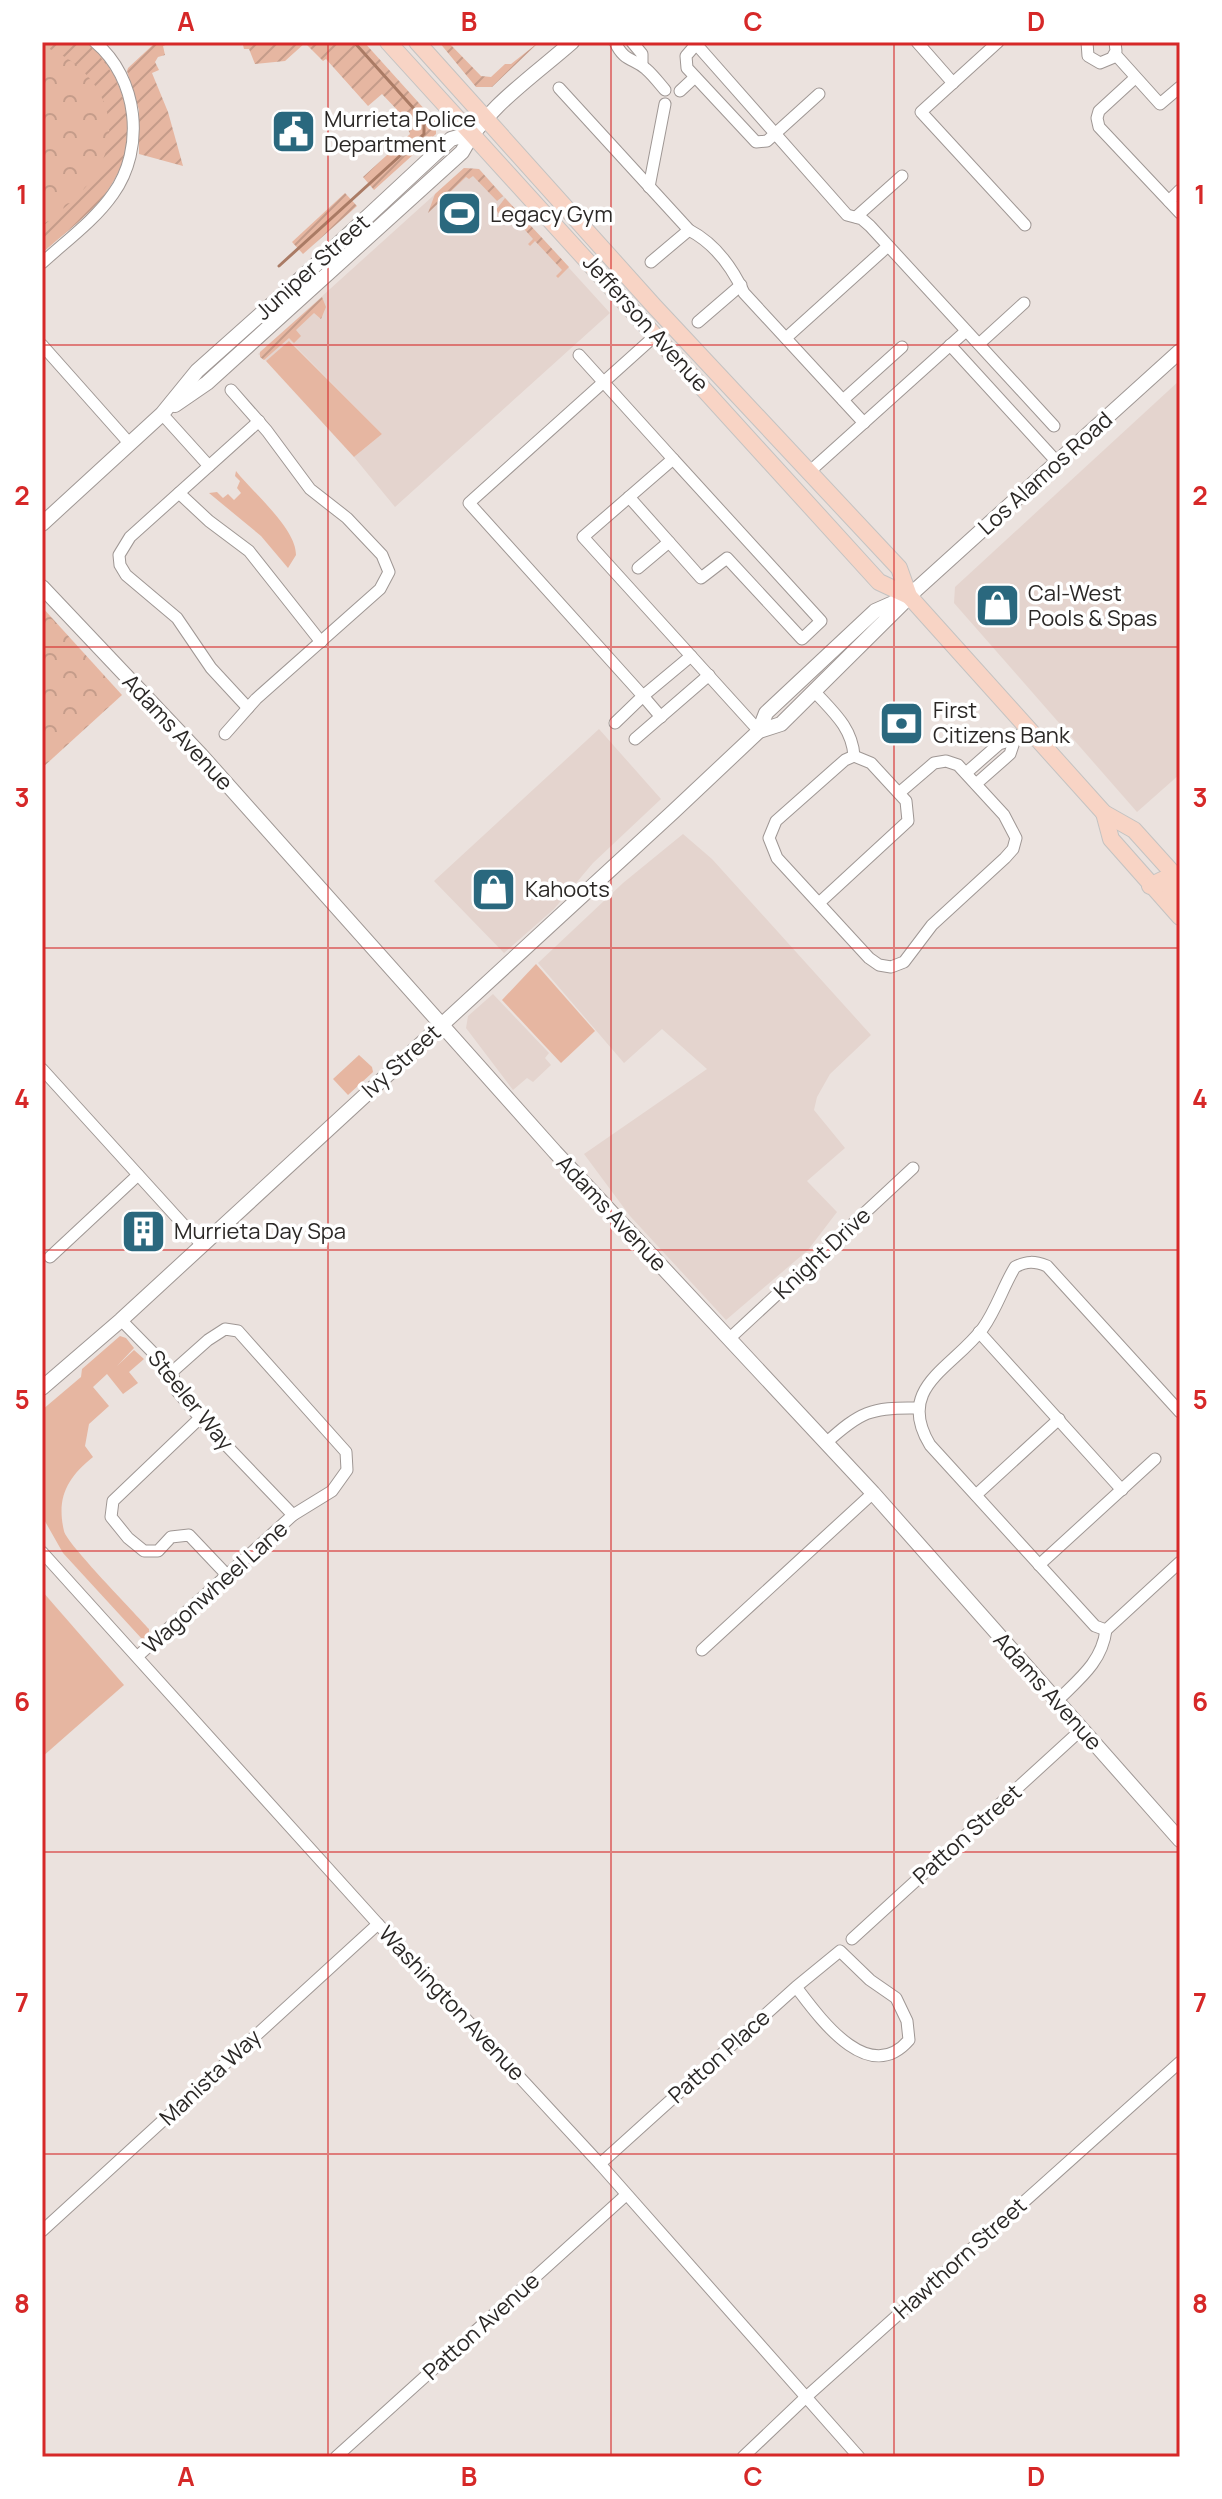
<svg xmlns="http://www.w3.org/2000/svg" width="1222" height="2499" font-family="Manrope,sans-serif">
	<style>
		.built { fill: #e4d4ce }
		.grass { fill: #e6b6a1 }
		.park { fill: url(#park-crowns) }
		.garden { fill: url(#garden-furrows) }
		.lines { fill: none; stroke-linecap: round; stroke-linejoin: round }
		.stream { stroke: #aa7b65; stroke-width: 3 }
		.minor-casing { stroke: #9f9794; stroke-width: 13 }
		.tertiary-casing { stroke: #9f9794; stroke-width: 16 }
		.secondary-casing { stroke: #9f9794; stroke-width: 16 }
		.primary-casing { stroke: #c4c3c2; stroke-width: 18 }
		.minor { stroke: #fff; stroke-width: 11 }
		.tertiary { stroke: #fff; stroke-width: 14 }
		.secondary { stroke: #fff; stroke-width: 14 }
		.primary { stroke: #f8d4c5; stroke-width: 16 }
		.grid { fill: none; stroke: #d62828; stroke-width: 2; stroke-opacity: 0.55 }
		.labels { text-anchor: middle; stroke-width: 7; stroke-linejoin: round; paint-order: stroke }
		.poi-label { font-size: 22px; fill: #2b2826; stroke: #fff; text-anchor: start }
		.street-label { font-size: 22px; fill: #2b2826; stroke: #fff }
		.neatline { fill: none; stroke: #d62828; stroke-width: 3 }
		.grid-label { font-size: 26px; text-anchor: middle; font-weight: bold; fill: #d62828 }
	</style>
	<defs>
		<pattern id="park-crowns" width="20" height="18" patternUnits="userSpaceOnUse" patternTransform="scale(2)"><rect width="20" height="18" fill="#e6b6a1"/><path d="M2 6a3 3 0 1 1 6 0M12 15a3 3 0 1 1 6 0" fill="none" stroke="#c59c8a"/></pattern>
		<pattern id="garden-furrows" width="10" height="10" patternUnits="userSpaceOnUse" patternTransform="scale(2)"><rect width="10" height="10" fill="#e6b6a1"/><path d="M-1 1l2-2M0 10L10 0M9 11l2-2" fill="none" stroke="#c59c8a"/></pattern>
	</defs>
	<rect width="100%" height="100%" fill="#ebe2de"/>
	<g class="built">
		<path d="M464,168L479,169L610,313L395,507L354,457L382,434L290,341L266,361L258,354Z"/>
		<path d="M1180,380V774L1137,812L954,603L955,587Z"/>
		<path d="M599,729L661,799L593,863L554,909L504,953L434,881Z"/>
		<path d="M683,834L712,859L871,1035L830,1074L817,1097L814,1110L845,1148L807,1181L837,1212L808,1250L726,1320L630,1216L584,1154L707,1069L662,1029L624,1063L538,963L623,883Z"/>
		<path d="M493,994L549,1053L545,1058L551,1065L533,1082L527,1078L513,1090L466,1028L468,1016Z"/>
	</g>
	<g class="grass">
		<path d="M289,341L382,434L354,457L266,361Z"/>
		<path d="M236,471C254,494 296,528 296,555L288,568L261,536L209,493L217,492L223,498L228,494L234,500L241,493L237,488L240,481L235,476Z"/>
		<path d="M536,964L595,1031L561,1063L502,1000Z"/>
		<path d="M359,1055L372,1067L373,1072L348,1095L333,1079Z"/>
		<path d="M120,1336L126,1338L134,1348L117,1366L134,1350L144,1359L129,1372L138,1383L123,1394L107,1374L93,1387L109,1406L89,1424L85,1446L93,1457C68,1477 56,1497 64,1531C66,1543 136,1614 149,1629V1636L142,1639L63,1553L42,1516V1410L81,1377L82,1369Z"/>
		<path d="M42,1591L124,1685L42,1757Z"/>
	</g>
	<g class="park">
		<path d="M42,42C54,42 73,38 85,42C92,44 98,53 103,58C127,89 137,137 118,173C101,206 69,229 42,253Z"/>
		<path d="M42,607L122,695L42,768Z"/>
	</g>
	<g class="garden">
		<path d="M42,42H85C131,81 142,142 106,193C89,216 63,234 42,253V227C60,211 82,195 95,175C130,121 96,65 42,46Z"/>
		<path d="M156,42L170,43L163,46L165,55L158,57L155,62L159,70L152,73L168,112L183,166L139,154V110L127,71L128,68Z"/>
		<path d="M234,42H364L436,122V134L374,190L363,177L410,134L402,115L382,94L368,106L326,59L323,61L305,43L285,61L255,64L249,49H244L243,45Z"/>
		<path d="M439,42H448L481,76L491,77L505,64H511L539,42L492,87H476Z"/>
		<path d="M464,168L479,169L503,196L497,201L473,176L469,179L466,177L428,213L435,194Z"/>
		<path d="M345,193L357,206L303,254L292,242Z"/>
		<path d="M505,198L569,267L558,278L556,276L562,270L535,241L530,246L528,244L533,239L510,213L503,218L496,210Z"/>
		<path d="M322,297L326,307L321,319L314,313L296,330L301,336L294,343L289,338L264,360L260,357V352Z"/>
	</g>
	<g class="lines">
		<path class="stream" d="M279,266L424,134V120L354,42"/>
		<defs>
			<g id="minor">
				<path d="M615,42C624,62 634,58 646,69C653,75 659,83 665,90"/>
				<path d="M632,42L642,54V65"/>
				<path d="M698,42L686,56L687,68L756,142L767,141L819,94"/>
				<path d="M917,42L953,83"/>
				<path d="M998,42L921,112L1025,225"/>
				<path d="M1087,42L1088,56L1100,63L1112,58L1116,51L1115,42"/>
				<path d="M696,44L847,215L862,219L870,226L1054,426"/>
				<path d="M1115,54L1160,104L1180,87"/>
				<path d="M1135,78L1099,111L1097,118L1099,127L1180,213"/>
				<path d="M559,88L689,230C714,243 732,267 744,293L864,423"/>
				<path d="M680,91L695,77"/>
				<path d="M649,187L665,104"/>
				<path d="M1169,201L1180,190"/>
				<path d="M856,217L902,176"/>
				<path d="M651,262L689,230"/>
				<path d="M42,263C66,241 95,220 113,194C146,148 138,78 95,42"/>
				<path d="M698,322L741,285"/>
				<path d="M656,335L469,503L643,696L691,656"/>
				<path d="M786,338L888,246"/>
				<path d="M979,344L1024,303"/>
				<path d="M42,345L130,444"/>
				<path d="M950,345L1057,462"/>
				<path d="M579,355L673,459"/>
				<path d="M843,400L902,347"/>
				<path d="M162,414L209,466"/>
				<path d="M808,473L966,331"/>
				<path d="M179,493L209,521L249,551L321,642"/>
				<path d="M629,497L669,542"/>
				<path d="M638,568L669,542L701,578L727,558L802,639L821,621L673,459L583,537L759,731"/>
				<path d="M814,691C832,711 852,727 854,756"/>
				<path d="M248,708L211,668L177,618L126,575L120,565L119,555L130,537L259,421"/>
				<path d="M615,723L643,696L661,717"/>
				<path d="M225,734L256,699L380,589L389,572L382,555L347,518L310,489L267,431L231,390"/>
				<path d="M635,739L709,675"/>
				<path d="M854,756L845,760L776,821L769,838L777,858L869,958L879,965L891,967L904,962L932,925L1005,858L1013,849L1016,838L1004,815L958,765L946,761L934,763L899,793"/>
				<path d="M966,773L999,744L1015,739L1027,729"/>
				<path d="M976,784L1010,754L1015,739"/>
				<path d="M819,903L908,821L906,801L871,763L854,756"/>
				<path d="M42,1069L201,1244"/>
				<path d="M50,1257L138,1175"/>
				<path d="M121,1320L172,1372L177,1391L200,1418L293,1515"/>
				<path d="M979,1332L1122,1490"/>
				<path d="M730,1338L913,1168"/>
				<path d="M1180,1412L1047,1266C1034,1261 1027,1261 1015,1267C1003,1287 996,1310 983,1328C952,1369 895,1387 930,1445L1095,1626L1106,1630L1180,1562"/>
				<path d="M200,1418L113,1501L111,1517L128,1538L144,1551H158L171,1537L189,1535L226,1574"/>
				<path d="M826,1443C860,1412 871,1407 917,1408"/>
				<path d="M976,1495L1059,1419"/>
				<path d="M42,1552L378,1924L600,2164L859,2457"/>
				<path d="M1039,1565L1155,1459"/>
				<path d="M702,1650L873,1493"/>
				<path d="M138,1656L293,1515L332,1491L347,1470L346,1452L238,1331L225,1329L208,1340L172,1372"/>
				<path d="M1057,1701C1079,1679 1102,1662 1106,1630"/>
				<path d="M852,1939L1082,1729"/>
				<path d="M600,2164L796,1987L840,1951L870,1980L896,1998L907,2021L909,2040C868,2087 819,2017 796,1987"/>
				<path d="M42,2231L378,1924"/>
				<path d="M336,2457L626,2195"/>
				<path d="M743,2457L805,2398L1180,2062"/>
			</g>
			<g id="tertiary">
				<path d="M175,405L207,383L462,152C484,109 536,74 572,42"/>
				<path d="M42,524L162,414L197,371L308,272L451,139L472,133"/>
				<path d="M42,587L201,755L555,1152L873,1493L1180,1840"/>
				<path d="M759,731L781,724L906,600"/>
				<path d="M42,1388L121,1320L673,812L759,731L766,713L875,611L909,596"/>
			</g>
			<path id="secondary" d="M909,596L1180,351"/>
			<g id="primary">
				<path d="M388,42L879,582L909,596"/>
				<path d="M417,42L654,306L899,568L909,596L1104,813L1134,830L1180,881"/>
				<path d="M1104,813L1111,839L1180,917"/>
				<path d="M1150,886L1162,880L1180,897"/>
			</g>
		</defs>
		<use href="#minor" class="minor-casing"/>
		<use href="#tertiary" class="tertiary-casing"/>
		<use href="#secondary" class="secondary-casing"/>
		<use href="#primary" class="primary-casing"/>
		<use href="#minor" class="minor"/>
		<use href="#tertiary" class="tertiary"/>
		<use href="#secondary" class="secondary"/>
		<use href="#primary" class="primary"/>
	</g>
	<path class="grid" d="M328,42V2457M611,42V2457M894,42V2457M42,345H1180M42,647H1180M42,948H1180M42,1250H1180M42,1551H1180M42,1852H1180M42,2154H1180"/>
	<defs>
		<symbol id="civic-square" viewBox="-11 -11 22 22"><rect x="-9" y="-9" width="18" height="18" rx="4" fill="#2a687e" stroke="#fff"/><path d="M-.6-6.5H3V-4.5H.6V-3L4-1V1h2V6H-6V1h2V-1L-.6-3ZM-1.2 2.5V6h2.4V2.5Z" fill="#fff"/></symbol>
		<symbol id="stadium-square" viewBox="-11 -11 22 22"><rect x="-9" y="-9" width="18" height="18" rx="4" fill="#2a687e" stroke="#fff"/><path d="M0-5a6.5 5 0 1 0 0 10a6.5 5 0 1 0 0-10ZM-3.5-1.8h7v3.6h-7Z" fill="#fff"/></symbol>
		<symbol id="shop-square" viewBox="-11 -11 22 22"><rect x="-9" y="-9" width="18" height="18" rx="4" fill="#2a687e" stroke="#fff"/><path d="M-5-2.5h2.3a2.7 3.5 0 0 1 5.4 0H5L5.5 6h-11ZM-1.5-2.5h3a1.5 2.3 0 0 0-3 0Z" fill="#fff"/></symbol>
		<symbol id="bank-square" viewBox="-11 -11 22 22"><rect x="-9" y="-9" width="18" height="18" rx="4" fill="#2a687e" stroke="#fff"/><path d="M-6-4H6V4H-6ZM0-2.3a2.3 2.3 0 1 0 0 4.6a2.3 2.3 0 1 0 0-4.6Z" fill="#fff"/></symbol>
		<symbol id="building-square" viewBox="-11 -11 22 22"><rect x="-9" y="-9" width="18" height="18" rx="4" fill="#2a687e" stroke="#fff"/><path d="M-4-6H4V6H1V3H-1V6H-4ZM-2.5-4.3h1.7v1.8h-1.7ZM.8-4.3h1.7v1.8H.8ZM-2.5-1h1.7V.8h-1.7ZM.8-1h1.7V.8H.8Z" fill="#fff"/></symbol>
	</defs>
	<g fill-rule="evenodd">
		<use href="#civic-square" x="268" y="106" width="51" height="51"/>
		<use href="#stadium-square" x="434" y="188" width="51" height="51"/>
		<use href="#shop-square" x="972" y="580" width="51" height="51"/>
		<use href="#bank-square" x="876" y="698" width="51" height="51"/>
		<use href="#shop-square" x="468" y="864" width="51" height="51"/>
		<use href="#building-square" x="118" y="1206" width="51" height="51"/>
	</g>
	<g class="labels">
		<g class="poi-label">
			<text x="324" y="127">Murrieta Police<tspan x="324" dy="25">Department</tspan></text>
			<text x="490" y="222">Legacy Gym</text>
			<text x="1028" y="601">Cal-West<tspan x="1028" dy="25">Pools &amp; Spas</tspan></text>
			<text x="933" y="718">First<tspan x="933" dy="25">Citizens Bank</tspan></text>
			<text x="525" y="897">Kahoots</text>
			<text x="174" y="1239">Murrieta Day Spa</text>
		</g>
		<g class="street-label">
			<text transform="translate(312 267) rotate(-42)" y="8">Juniper Street</text>
			<text transform="translate(646 323) rotate(48)" y="8">Jefferson Avenue</text>
			<text transform="translate(1045 473) rotate(-42)" y="8">Los Alamos Road</text>
			<text transform="translate(178 732) rotate(47)" y="8">Adams Avenue</text>
			<text transform="translate(401 1061) rotate(-42)" y="8">Ivy Street</text>
			<text transform="translate(612 1213) rotate(47)" y="8">Adams Avenue</text>
			<text transform="translate(822 1253) rotate(-43)" y="8">Knight Drive</text>
			<text transform="translate(191 1400) rotate(51)" y="8">Steeler Way</text>
			<text transform="translate(215 1587) rotate(-42)" y="8">Wagonwheel Lane</text>
			<text transform="translate(1048 1691) rotate(48)" y="8">Adams Avenue</text>
			<text transform="translate(967 1834) rotate(-42)" y="8">Patton Street</text>
			<text transform="translate(452 2003) rotate(47)" y="8">Washington Avenue</text>
			<text transform="translate(719 2056) rotate(-42)" y="8">Patton Place</text>
			<text transform="translate(210 2077) rotate(-43)" y="8">Manista Way</text>
			<text transform="translate(960 2258) rotate(-42)" y="8">Hawthorn Street</text>
			<text transform="translate(481 2326) rotate(-42)" y="8">Patton Avenue</text>
		</g>
	</g>
	<rect width="1222" height="2499" fill="none" stroke="#ffffff" stroke-width="88"/>
	<rect x="44" y="44" width="1134" height="2411" class="neatline"/>
	<g class="grid-label">
		<text x="186" y="31">A</text>
		<text x="469" y="31">B</text>
		<text x="753" y="31">C</text>
		<text x="1036" y="31">D</text>
		<text x="22" y="204">1</text>
		<text x="1200" y="204">1</text>
		<text x="22" y="505">2</text>
		<text x="1200" y="505">2</text>
		<text x="22" y="807">3</text>
		<text x="1200" y="807">3</text>
		<text x="22" y="1108">4</text>
		<text x="1200" y="1108">4</text>
		<text x="22" y="1409">5</text>
		<text x="1200" y="1409">5</text>
		<text x="22" y="1711">6</text>
		<text x="1200" y="1711">6</text>
		<text x="22" y="2012">7</text>
		<text x="1200" y="2012">7</text>
		<text x="22" y="2313">8</text>
		<text x="1200" y="2313">8</text>
		<text x="186" y="2486">A</text>
		<text x="469" y="2486">B</text>
		<text x="753" y="2486">C</text>
		<text x="1036" y="2486">D</text>
	</g>
</svg>
